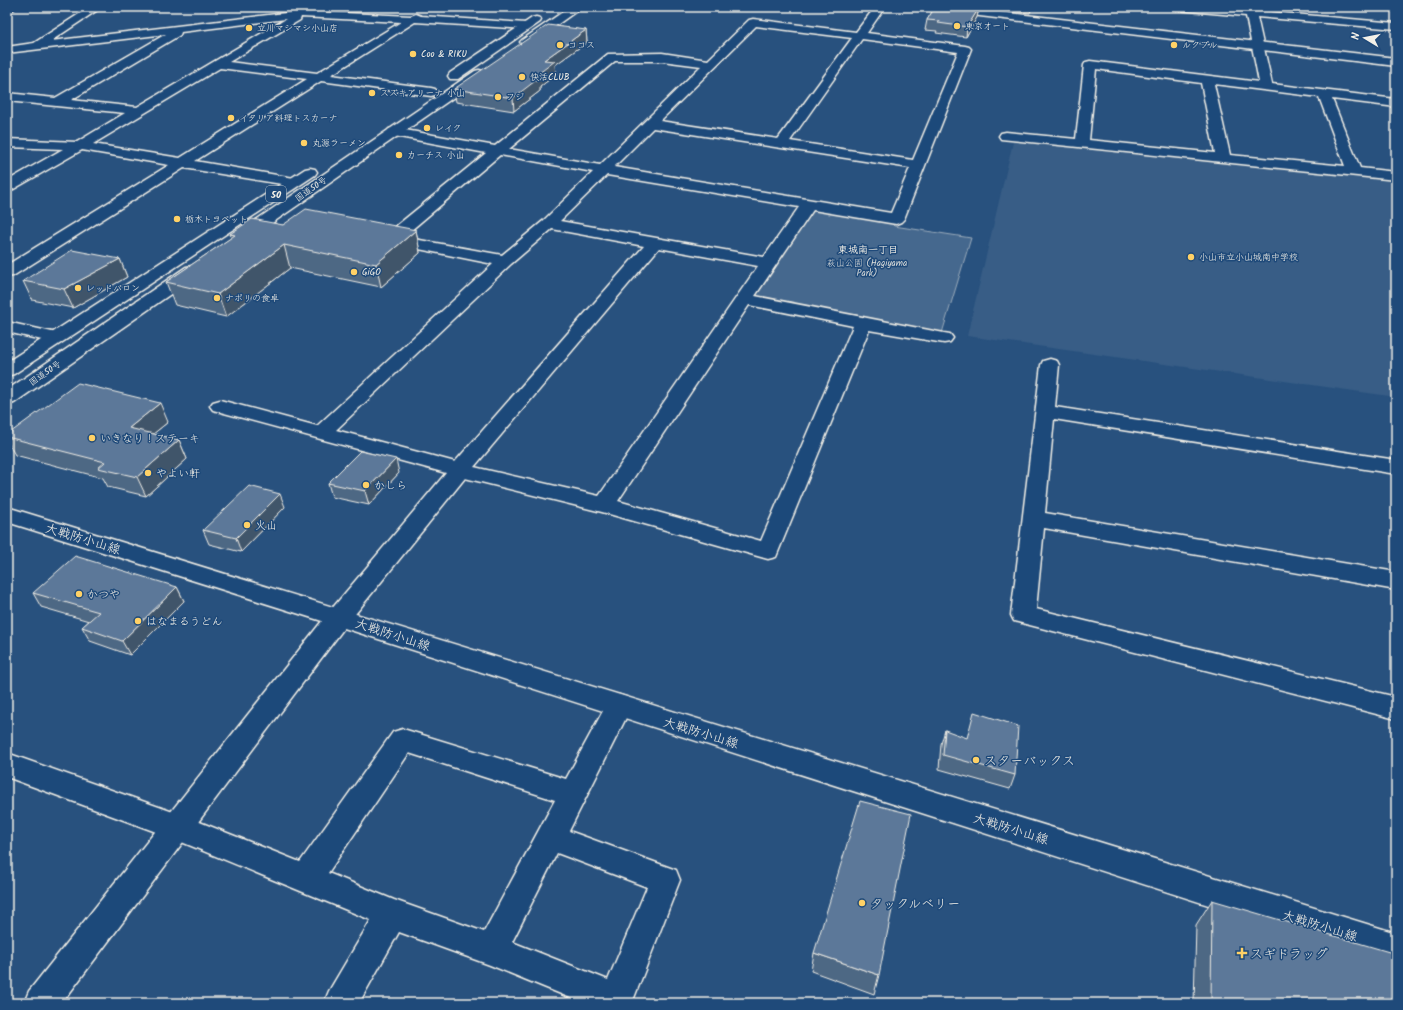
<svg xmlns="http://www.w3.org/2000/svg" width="1403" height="1010" font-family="Kalam,'Klee One',sans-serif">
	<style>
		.built { fill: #375d86 }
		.green { fill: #45688e; stroke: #9cacbb }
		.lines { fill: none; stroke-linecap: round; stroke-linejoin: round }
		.street-casing { stroke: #f4f1e8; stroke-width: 3 }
		.secondary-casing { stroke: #f4f1e8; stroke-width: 3 }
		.highway-casing { stroke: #f4f1e8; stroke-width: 3 }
		.street { fill: #1f4a7a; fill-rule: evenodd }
		.secondary { fill: #1f4a7a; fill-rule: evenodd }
		.highway { fill: #1f4a7a; fill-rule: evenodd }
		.wall { fill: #4e6784; stroke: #f4f1e8 }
		.shaded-wall { fill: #40546b; stroke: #f4f1e8 }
		.building { fill: #5b7899; stroke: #f4f1e8 }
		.poi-dot { fill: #ffd166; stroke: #1f4a7a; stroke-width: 1.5 }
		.labels { text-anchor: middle; stroke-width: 3; stroke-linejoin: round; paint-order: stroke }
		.far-poi-label { font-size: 9px; fill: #f4f1e8; stroke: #1f4a7a; text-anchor: start }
		.far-street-label { font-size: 9px; fill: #f4f1e8; stroke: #1f4a7a }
		.far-park-label { font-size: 9px; fill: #dadcda; stroke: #1f4a7a }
		.shield { fill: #1f4a7a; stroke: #b4bfc7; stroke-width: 1 }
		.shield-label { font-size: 10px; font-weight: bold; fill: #f4f1e8 }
		.far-neighbourhood-label { font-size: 10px; font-weight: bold; fill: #f4f1e8; stroke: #1f4a7a }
		.poi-label { font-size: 11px; fill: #f4f1e8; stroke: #1f4a7a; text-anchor: start }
		.near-street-label { font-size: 13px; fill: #f4f1e8; stroke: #1f4a7a }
		.near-poi-label { font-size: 13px; fill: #f4f1e8; stroke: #1f4a7a; text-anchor: start }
	</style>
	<rect width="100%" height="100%" fill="#28517e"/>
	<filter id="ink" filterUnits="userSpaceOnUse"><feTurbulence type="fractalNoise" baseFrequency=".025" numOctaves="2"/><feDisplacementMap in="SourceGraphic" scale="8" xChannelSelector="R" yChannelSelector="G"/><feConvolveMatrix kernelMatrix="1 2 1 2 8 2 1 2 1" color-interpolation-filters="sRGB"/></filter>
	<g filter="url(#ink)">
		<path class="built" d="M1014,138L1396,179V397L967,336Z"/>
		<path class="green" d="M814,209L890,222L894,226L971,238L942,333L755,297Z"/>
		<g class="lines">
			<defs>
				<g id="street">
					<path d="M7,7H15L14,9L7,11Z"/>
					<path d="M90,7H102L51,41L302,11L411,16L416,14L421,16L526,23L532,26L526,29L415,22L331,75L431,88L435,89L437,92L435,95L431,96L321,81L195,161L294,178L299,179L301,182L299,185L294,186L184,168L13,276L7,277V265L169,165L82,150L12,190L7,191V181L63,149L7,147V139L77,142L125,113L7,101V93L55,98L166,34L7,53V47L34,43ZM301,17L401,22L317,73L229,62L300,20ZM286,19L137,107L71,100L180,35L181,32ZM220,68L307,79L180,158L93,144Z"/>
					<path d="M875,7H885L867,33L965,46L969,47L971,49L904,219L901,222L896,224L813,210L755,296L944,333L950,334L953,338L950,342L944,343L869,330L776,557L768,559L602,512L465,478L348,623L339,626L330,623L327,617L330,611L446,473L213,410L210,406L213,402L220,400L317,426L493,264L384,242L382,239L384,236L486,153L394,136L389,135L387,132L389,129L394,128L495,146L608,54L662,53L708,60L749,20L753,19L856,32ZM756,26L852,38L778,139L660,121ZM862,39L958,52L913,160L790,141ZM615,61H662L701,66L600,165L509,149ZM653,128L910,168L891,213L614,167ZM500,155L593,172L543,221L502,255L403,237ZM607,175L799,207L764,257L560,221ZM552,229L644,246L455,462L336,430L511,264ZM659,248L758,266L599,496L474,467ZM749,305L853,326L761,541L618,501Z"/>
					<path d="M1172,7H1214L1396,23V29L1257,17L1272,84L1396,99V107L1332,99L1360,168L1396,172V180L1001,139L999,136L1001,133L1006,132L1076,139L1084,65L1086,62L1090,61L1259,82L1246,16L1177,10ZM1096,69L1201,83L1215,153L1089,140ZM1214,84L1319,97L1345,166L1230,155Z"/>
					<path d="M1390,7H1396V11L1392,10Z"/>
					<path d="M7,322L61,334L64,338L61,342L55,343L7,332Z"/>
					<path d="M1050,359L1057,361L1059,365L1055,407L1396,460V474L1054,419L1045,513L1396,572V590L1044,528L1036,609L1396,697V719L1014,621L1011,615L1041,365L1043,361Z"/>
					<path d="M619,695L628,698L632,706L569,831L676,870L680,880L632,1003H583L490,965L399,932L359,1003H324L329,991L371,920L167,836L7,777V753L187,817L300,862L393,732L403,729L566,779L610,698ZM409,753L555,800L484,932L394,900L328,873ZM557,853L647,887L608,980L512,942Z"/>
				</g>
				<g id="secondary">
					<path d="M925,7H957L1396,58V66L930,10Z"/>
					<path d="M7,507L1396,933V965L344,628L62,1003H24L29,991L322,621L7,522Z"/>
				</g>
				<g id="highway">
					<path d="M570,7H582L530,44H522L520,42L522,40Z"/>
					<path d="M536,17L540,18L541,20L540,22L458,79H450L448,76L450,73L532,18Z"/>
					<path d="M479,70L483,71L485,74L483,77L246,241L240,243L234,241L232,238L234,235L475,71Z"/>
					<path d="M310,168L315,169L317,172L315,175L14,374L7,376V362L305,169Z"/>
					<path d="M192,266L198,267L200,271L198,275L14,403L7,405V390L186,267Z"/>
				</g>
			</defs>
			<use href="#street" class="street-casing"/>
			<use href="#secondary" class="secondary-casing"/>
			<use href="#highway" class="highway-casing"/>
			<use href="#street" class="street"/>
			<use href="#secondary" class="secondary"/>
			<use href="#highway" class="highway"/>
		</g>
		<g class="wall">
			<path d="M935,7H984L983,8H979L977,17L966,37L936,33L937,31L925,30L927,20Z"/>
			<path d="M1002,7H1032L1030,13L1002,10Z"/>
			<path d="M586,30L587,42L555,65L556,74L540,87V91L514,111L456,102L454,89Z"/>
			<path d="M283,225L416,230L420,253L381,287L290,268L226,317L175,305L166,282L231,238L230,234Z"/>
			<path d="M120,259L127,277L73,308L32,300L23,281Z"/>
			<path d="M168,422L153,434L179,440L187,459L146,496L108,487L103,478L15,455L7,441V435Z"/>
			<path d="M399,473L369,505L332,497L328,483Z"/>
			<path d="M285,507L241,552L209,544L203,530Z"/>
			<path d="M177,587L184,601L130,655L90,641L82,627L89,621L41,607L33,593Z"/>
			<path d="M945,730L1015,775L1010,789L939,769L941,744Z"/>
			<path d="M1212,900L1396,1003H1194L1196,925Z"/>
			<path d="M814,953L879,975L874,994L811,971Z"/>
		</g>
		<g class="shaded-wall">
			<path d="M979,8L977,17L966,37L967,27Z"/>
			<path d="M586,30L587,42L555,65L556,74L540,87V91L514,111L513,98L534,77L544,60Z"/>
			<path d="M416,230L420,253L381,287L376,264Z"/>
			<path d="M284,245L290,268L226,317L218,294Z"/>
			<path d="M120,259L127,277L73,308L64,289Z"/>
			<path d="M160,403L168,422L137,447L129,428Z"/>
			<path d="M179,440L187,459L146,496L137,477Z"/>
			<path d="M396,459L399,473L369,505L365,491Z"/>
			<path d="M280,494L285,507L241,552L236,538Z"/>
			<path d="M177,587L184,601L130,655L122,641Z"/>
		</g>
		<g class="building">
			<path d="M935,7H974L979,8L967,27L938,23L939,21L927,20Z"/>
			<path d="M548,25L586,30L544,60L555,61L534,77L539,78L513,98L454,89Z"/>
			<path d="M306,209L416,230L376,264L284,245L218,294L166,282L235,235L230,234L252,219L283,225Z"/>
			<path d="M72,250L120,259L64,289L23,281Z"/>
			<path d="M78,383L160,403L129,428L179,440L137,477L98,468L105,462L7,437V435Z"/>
			<path d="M360,451L396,459L365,491L328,483Z"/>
			<path d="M249,486L280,494L236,538L203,530Z"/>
			<path d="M75,556L177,587L122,641L82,627L99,612L33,593Z"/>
			<path d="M974,712L1018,726L1015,775L943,755L945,730L967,738Z"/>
			<path d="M860,801L911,814L879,975L814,953Z"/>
			<path d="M1212,900L1396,954V1003H1211Z"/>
		</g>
	</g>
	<g class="poi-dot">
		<circle cx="957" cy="26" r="4"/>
		<circle cx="249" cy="28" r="4"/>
		<circle cx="560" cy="45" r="4"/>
		<circle cx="1174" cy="45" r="4"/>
		<circle cx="413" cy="54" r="4"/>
		<circle cx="522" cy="77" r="4"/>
		<circle cx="372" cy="93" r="4"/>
		<circle cx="498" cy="97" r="4"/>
		<circle cx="231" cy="118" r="4"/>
		<circle cx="427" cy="128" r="4"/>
		<circle cx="304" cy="143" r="4"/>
		<circle cx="399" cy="155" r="4"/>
		<circle cx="177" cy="219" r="4"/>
		<circle cx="1191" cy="257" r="4"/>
		<circle cx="354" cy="272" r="4"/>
		<circle cx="78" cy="288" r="4"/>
		<circle cx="217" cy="298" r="4"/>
		<circle cx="92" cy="438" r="4"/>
		<circle cx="148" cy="473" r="4"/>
		<circle cx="366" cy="485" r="4"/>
		<circle cx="247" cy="525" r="4"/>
		<circle cx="79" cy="594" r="4"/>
		<circle cx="138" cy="621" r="4"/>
		<circle cx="976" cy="760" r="4"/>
		<circle cx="862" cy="903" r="4"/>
		<path d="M1240 947h4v4h4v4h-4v4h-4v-4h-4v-4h4z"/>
	</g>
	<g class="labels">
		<g class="far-poi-label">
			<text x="965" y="29">東京オート</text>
			<text x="257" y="31">立川マシマシ小山店</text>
			<text x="568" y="48">ココス</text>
			<text x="1182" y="48">ルクプル</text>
			<text x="421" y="57">Coo &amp; RIKU</text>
			<text x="530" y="80">快活CLUB</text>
			<text x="380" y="96">スズキアリーナ 小山</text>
			<text x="506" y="100">フジ</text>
			<text x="239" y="121">イタリア料理トスカーナ</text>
			<text x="435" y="131">レイク</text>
			<text x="312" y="146">丸源ラーメン</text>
			<text x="407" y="158">カーチス 小山</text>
			<text x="185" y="222">栃木トヨペット</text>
			<text x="1199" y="260">小山市立小山城南中学校</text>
			<text x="362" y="275">GiGO</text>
			<text x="86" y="291">レッドバロン</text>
			<text x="225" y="301">ナポリの食卓</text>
		</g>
		<g class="far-street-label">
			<text transform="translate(311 189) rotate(-35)" y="3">国道50号</text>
			<text transform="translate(45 373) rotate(-35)" y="3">国道50号</text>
		</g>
		<g class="far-park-label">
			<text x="867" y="266">萩山公園 (Hagiyama<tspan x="867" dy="10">Park)</tspan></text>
		</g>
		<rect class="shield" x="266" y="186" width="20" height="16" rx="3"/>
		<g class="shield-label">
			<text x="276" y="198">50</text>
		</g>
		<g class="far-neighbourhood-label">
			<text x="868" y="253">東城南一丁目</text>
		</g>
		<g class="poi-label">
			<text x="100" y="442">いきなり！ステーキ</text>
			<text x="156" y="477">やよい軒</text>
			<text x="374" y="489">かしら</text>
			<text x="255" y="529">火山</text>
			<text x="87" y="598">かつや</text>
			<text x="146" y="625">はなまるうどん</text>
		</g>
		<g class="near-street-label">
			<text transform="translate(83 538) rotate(17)" y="5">大戦防小山線</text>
			<text transform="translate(393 634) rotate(18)" y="5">大戦防小山線</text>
			<text transform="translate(701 732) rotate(17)" y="5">大戦防小山線</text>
			<text transform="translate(1011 828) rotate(17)" y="5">大戦防小山線</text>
			<text transform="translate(1320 925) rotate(17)" y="5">大戦防小山線</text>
		</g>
		<g class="near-poi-label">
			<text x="984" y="765">スターバックス</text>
			<text x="870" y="908">タックルベリー</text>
			<text x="1250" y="958">スギドラッグ</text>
		</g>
	</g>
	<rect width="1403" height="1010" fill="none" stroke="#1f4a7a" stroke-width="24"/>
	<rect x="12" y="12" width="1379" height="986" fill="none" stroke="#f4f1e8" stroke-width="1.5" filter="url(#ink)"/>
	<g transform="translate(1365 38) rotate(280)" stroke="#1f4a7a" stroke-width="3" paint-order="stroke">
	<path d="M0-3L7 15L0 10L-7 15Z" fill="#f4f1e8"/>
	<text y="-6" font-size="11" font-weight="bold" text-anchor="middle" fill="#f4f1e8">N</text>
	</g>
</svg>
